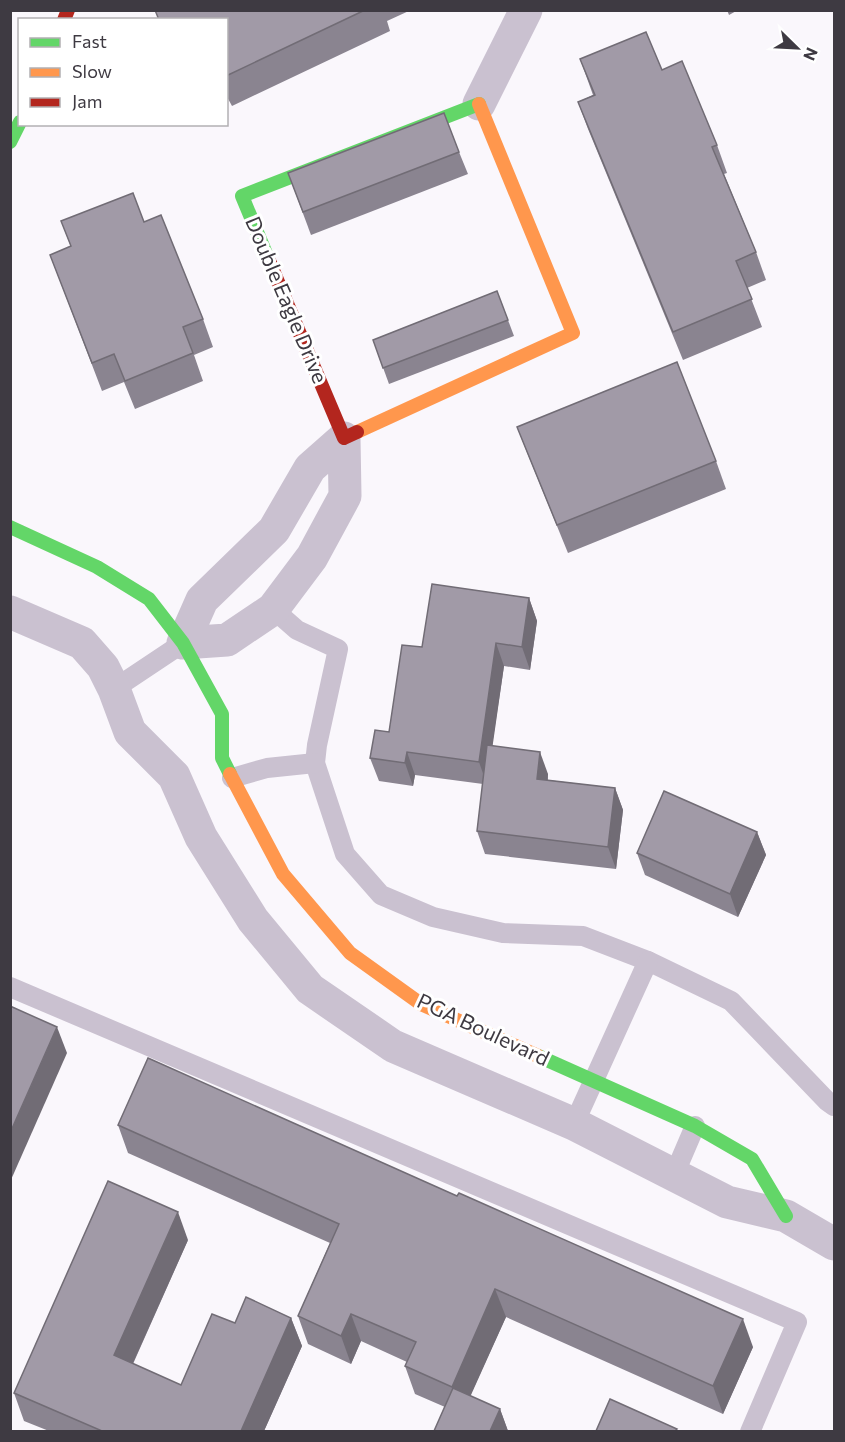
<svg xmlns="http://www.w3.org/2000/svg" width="845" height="1442" font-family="Commissioner,sans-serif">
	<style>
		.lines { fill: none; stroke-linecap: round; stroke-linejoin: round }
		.lane { stroke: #cac1d0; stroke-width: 20 }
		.street { stroke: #cac1d0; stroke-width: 33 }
		.fast { stroke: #63d668; stroke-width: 14 }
		.slow { stroke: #ff974d; stroke-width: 14 }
		.jam { stroke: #b3261e; stroke-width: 14 }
		.wall { fill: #8a8490 }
		.shaded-wall { fill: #716c75 }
		.building { fill: #a19aa7; stroke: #716c75; stroke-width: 1.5 }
		.labels { text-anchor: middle; stroke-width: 6; stroke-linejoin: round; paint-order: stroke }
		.street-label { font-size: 21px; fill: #3e3a42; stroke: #fff }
	</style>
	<rect width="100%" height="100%" fill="#faf7fc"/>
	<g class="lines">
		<g class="lane">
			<path d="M273,609L297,630L338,649L317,745L315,763L345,854L381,895L433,917L503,933L583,936L648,961L731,1001L827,1101L834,1106"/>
			<path d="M114,689L183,643"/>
			<path d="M232,778L267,768L315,763"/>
			<path d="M10,987L797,1322L750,1432"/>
			<path d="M574,1124L648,961"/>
			<path d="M674,1175L695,1126"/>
		</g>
		<g class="street">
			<path d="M479,104L526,10"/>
			<path d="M344,438L345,496L312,557L273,609L227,640L183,643L202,600L274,530L310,468Z"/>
			<path d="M10,612L82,643L103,667L114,689L130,732L174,776L201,837L253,920L310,989L393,1046L574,1124L727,1202L786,1216L834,1244"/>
		</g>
		<g class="fast">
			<path d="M10,142L20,122"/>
			<path d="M267,256L242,196L479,104"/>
			<path d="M10,527L97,567L149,599L183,643L222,714V758L230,774"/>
			<path d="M538,1056L695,1126L752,1159L786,1216"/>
		</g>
		<g class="slow">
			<path d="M357,432L573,333L479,104"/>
			<path d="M230,774L283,874L350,953L421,1004L538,1056"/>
		</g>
		<g class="jam">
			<path d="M64,20L68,10"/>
			<path d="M267,256L344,438L357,432"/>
		</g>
	</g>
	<g class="wall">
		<path d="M155,10H411L387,21L390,31L232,106L226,95V20Z"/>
		<path d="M727,10H738L729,15Z"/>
		<path d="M580,59L662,70L717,145L727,173L724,174L756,252L766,280L747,288L762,327L683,360L588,129L578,102L593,95Z"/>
		<path d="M459,152L468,174L311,235L288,173Z"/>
		<path d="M61,221L144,222L203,319L213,347L194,355L203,381L135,409L124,382L102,391L50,255L71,247Z"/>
		<path d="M497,291L514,336L389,384L373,340Z"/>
		<path d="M517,427L716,461L726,489L568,553L528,455Z"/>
		<path d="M529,598L537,621L530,670L504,666L492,746L548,774V780L615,788L623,810L616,869L485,854L477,831L483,784L415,775L413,786L379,781L370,758L389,732L422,647Z"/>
		<path d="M757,832L766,855L738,917L645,875L637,853Z"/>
		<path d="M118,1125L753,1347L723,1414L506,1317L470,1396L500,1409L508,1431H434L445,1407L415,1394L405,1366L407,1362L361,1341L351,1364L308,1344L298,1316L330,1243L128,1153Z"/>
		<path d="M188,1240L133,1364L181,1385L235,1323L291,1318L302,1346L264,1431H49L24,1421L14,1393Z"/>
	</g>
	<g class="shaded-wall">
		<path d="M529,598L537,621L530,670L522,647Z"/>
		<path d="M496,643L504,666L487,785L479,762Z"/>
		<path d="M407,752L415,775L413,786L405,763Z"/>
		<path d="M540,752L548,774L545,801L537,779Z"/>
		<path d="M615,788L623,810L616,869L608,847Z"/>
		<path d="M757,832L766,855L738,917L730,894Z"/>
		<path d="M57,1027L67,1053L10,1182V1133Z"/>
		<path d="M178,1212L188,1240L124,1383L114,1355Z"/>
		<path d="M495,1289L506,1317L462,1415L452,1387Z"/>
		<path d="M351,1314L361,1341L351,1364L341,1336Z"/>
		<path d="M291,1318L302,1346L264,1431H241Z"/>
		<path d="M743,1319L753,1347L723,1414L713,1386Z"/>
		<path d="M500,1409L508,1431H490Z"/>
	</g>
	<g class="building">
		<path d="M155,10H365L226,76V20H159Z"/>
		<path d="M646,32L662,70L682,61L717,145L712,147L756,252L736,261L752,299L673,332L578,102L595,95L580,59Z"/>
		<path d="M444,113L459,152L303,212L288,173Z"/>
		<path d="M133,193L144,222L161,215L203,319L183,327L193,353L125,381L114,354L92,363L50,255L71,246L61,221Z"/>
		<path d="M497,291L508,320L383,368L373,340Z"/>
		<path d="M677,362L716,461L557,525L517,427Z"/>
		<path d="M432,584L529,598L522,647L496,643L479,762L407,752L405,763L370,758L375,730L389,732L402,645L422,647Z"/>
		<path d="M487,745L540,752L537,779L615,788L608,847L477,831Z"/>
		<path d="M664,791L757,832L730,894L637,853Z"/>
		<path d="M10,1006L57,1027L10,1133Z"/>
		<path d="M148,1058L457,1196L459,1193L743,1319L713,1386L495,1289L452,1387L405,1366L416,1342L351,1314L341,1336L298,1316L339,1224L118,1125Z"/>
		<path d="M108,1181L178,1212L114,1355L181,1385L212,1314L235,1323L246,1297L291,1318L241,1431H102L14,1393Z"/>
		<path d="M453,1388L500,1409L490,1431H434Z"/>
		<path d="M610,1399L677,1429L675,1431H596Z"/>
	</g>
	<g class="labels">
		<g class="street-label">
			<text transform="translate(286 300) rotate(67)" y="7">Double Eagle Drive</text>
			<text transform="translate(483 1030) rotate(25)" y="7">PGA Boulevard</text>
		</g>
	</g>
	<rect width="845" height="1442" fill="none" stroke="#3e3a42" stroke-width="24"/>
	<rect x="18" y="18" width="210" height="108" fill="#ffffff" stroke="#b2b0b3" stroke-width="1.5"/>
	<rect x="30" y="38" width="30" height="9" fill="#63d668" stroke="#b2b0b3" stroke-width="1.5"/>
	<text x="72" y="48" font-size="18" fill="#3e3a42">Fast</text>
	<rect x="30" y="68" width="30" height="9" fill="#ff974d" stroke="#b2b0b3" stroke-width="1.5"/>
	<text x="72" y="78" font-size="18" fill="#3e3a42">Slow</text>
	<rect x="30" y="98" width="30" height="9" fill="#b3261e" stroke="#b2b0b3" stroke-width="1.5"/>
	<text x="72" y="108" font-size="18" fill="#3e3a42">Jam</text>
	<g transform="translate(797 48) rotate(114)" stroke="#ffffff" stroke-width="4.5" paint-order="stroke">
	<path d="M0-4.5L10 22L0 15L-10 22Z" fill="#3e3a42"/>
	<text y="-9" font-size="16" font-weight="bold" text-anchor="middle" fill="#3e3a42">N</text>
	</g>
</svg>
